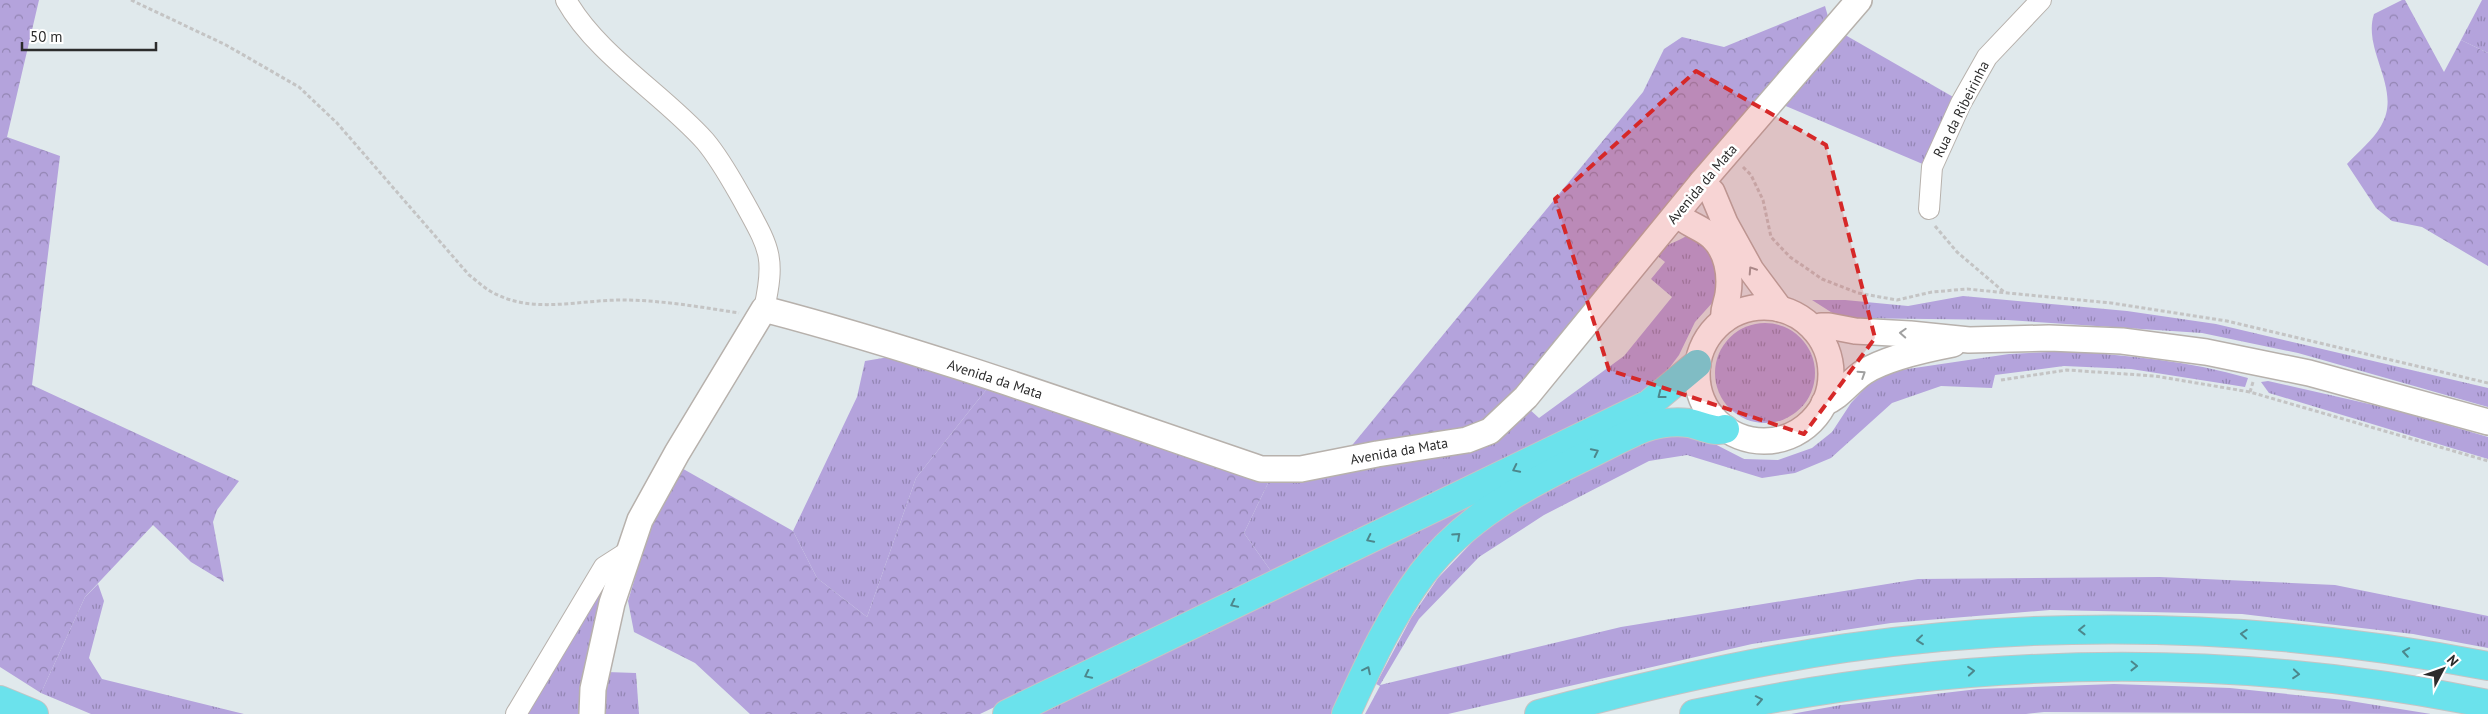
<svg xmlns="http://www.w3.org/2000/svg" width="2488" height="714" font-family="'PT Sans',sans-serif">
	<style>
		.grass { fill: url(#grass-tufts) }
		.forest { fill: url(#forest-crowns) }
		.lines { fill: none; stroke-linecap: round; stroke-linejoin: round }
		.minor-casing { stroke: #b7b1ac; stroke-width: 22 }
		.tertiary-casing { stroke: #b7b1ac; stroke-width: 28 }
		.motorway-casing { stroke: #c4c4c4; stroke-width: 30 }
		.path { stroke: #c4c4c4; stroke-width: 3; stroke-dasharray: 4 2.5; stroke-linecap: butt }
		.minor { stroke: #fff; stroke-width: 20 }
		.tertiary { stroke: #fff; stroke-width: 25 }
		.motorway { stroke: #6be2ec; stroke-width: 28 }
		.oneway { stroke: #a0a0a0 }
		.oneway2 { stroke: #4c878c }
		.marked { fill: #d62828; fill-opacity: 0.2; stroke: #d62828; stroke-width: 4; stroke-dasharray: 10 6; stroke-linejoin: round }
		.labels { text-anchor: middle; stroke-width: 5; stroke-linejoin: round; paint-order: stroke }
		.street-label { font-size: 14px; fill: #2c2c2c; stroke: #fff }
	</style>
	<defs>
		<pattern id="grass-tufts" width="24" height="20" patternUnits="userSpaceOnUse" patternTransform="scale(1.25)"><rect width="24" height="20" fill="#b4a3dc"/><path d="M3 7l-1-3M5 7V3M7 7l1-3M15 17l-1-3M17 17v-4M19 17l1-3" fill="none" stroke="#9385b3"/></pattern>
		<pattern id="forest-crowns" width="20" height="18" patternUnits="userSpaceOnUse" patternTransform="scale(1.25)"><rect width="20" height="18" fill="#b4a3dc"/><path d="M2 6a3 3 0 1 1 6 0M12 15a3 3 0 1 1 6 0" fill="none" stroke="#9385b3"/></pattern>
	</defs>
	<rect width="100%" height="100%" fill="#e0e9ec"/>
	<g class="grass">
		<path d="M2482,0H2488V53L2461,40Z"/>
		<path d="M1840,32L1955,98L1925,165L1781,104Z"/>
		<path d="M1688,235L1717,252L1722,292L1695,322L1679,355L1664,375L1639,395L1273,574L1244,533L1270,479L1528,408L1539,418L1624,356L1672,297L1651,279L1665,262L1654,253C1664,245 1677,242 1688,235Z"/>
		<path d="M1963,296L2127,311L2216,324L2488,388V407L2298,353L2202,333L2007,320L1848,318L1834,314L1812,300H1845L1908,306Z"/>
		<circle cx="1765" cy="373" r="50"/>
		<path d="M2070,351C2130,356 2190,361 2248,378L2245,387L2131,369L2064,366L1995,375L1992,388L1941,386L1892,403L1831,458L1795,473L1762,478L1687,455L1649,461L1544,515L1479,557L1419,619L1380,685L1621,627L1918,579L2160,577L2335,585L2488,616V648L2413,634L2242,614L2050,610L1891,623L1752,644L1448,714H1365L1380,686L1376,684L1411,618L1438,578L1478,536L1527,500L1649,440L1679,432L1705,439L1744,459L1778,460L1812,448L1832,432L1851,403L1868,385L1894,371L2009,354Z"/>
		<path d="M889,357L990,385L916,478L867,617L817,578L793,531L857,397L865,361Z"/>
		<path d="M2268,381L2400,411L2488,437V459L2269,393L2261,382Z"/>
		<path d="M1581,447L1475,511L1336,714H1028Z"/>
		<path d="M98,584L104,601L89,658L102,679L244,714H91L41,693L85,597Z"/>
		<path d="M600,585L605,587L585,677L579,714H524Z"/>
		<path d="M607,672L636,673L639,714H600Z"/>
		<path d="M2114,684L2230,688L2344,700L2431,714L2044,712L2026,714H1791L1841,705L1978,689Z"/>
	</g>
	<g class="forest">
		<path d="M0,0H39L7,137L60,156L32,385L239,481L217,510L213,522L224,582L191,562L153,525L85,597L41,693L0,667Z"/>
		<path d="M2402,0H2405L2444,72L2461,40L2488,53V266L2422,227L2392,221L2376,208L2347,164C2358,152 2373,140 2381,126C2403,89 2362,51 2374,14Z"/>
		<path d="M1825,6L1829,20L1516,391L1488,422L1459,433L1349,449L1643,92L1664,49L1682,37L1724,47Z"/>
		<path d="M990,385L1270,479L1244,533L1273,574L980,714H750L695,663L634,632L628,601L653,518L678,466L793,531L817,578L867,617L916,478Z"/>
	</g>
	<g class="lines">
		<defs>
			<g id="minor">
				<path d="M566,0C597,55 663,94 705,141C721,160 732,181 744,202C769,248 776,256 764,309"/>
				<path d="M1929,209L1932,167L1961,103L1987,57L2041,0"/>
				<path d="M516,714L604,567L629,551"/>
			</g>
			<g id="tertiary">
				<path d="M1702,182L1712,192L1725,223L1751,270L1780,309"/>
				<path d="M1677,214C1686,224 1701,227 1712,237C1727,251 1731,274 1728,294C1727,303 1722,310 1724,320"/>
				<circle cx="1764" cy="374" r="67"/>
				<path d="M1814,329L1821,326H1829L1855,331L1910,334L1969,340L2049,338L2122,341L2206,352L2309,373L2488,422"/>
				<path d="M1824,403C1840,397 1849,382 1864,372C1886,358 1927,349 1953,344"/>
				<path d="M592,714L593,689L612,603L640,520L677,453L764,309C932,353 1096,413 1261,469H1301L1377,454L1467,440L1490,431L1526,397L1702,182L1859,0"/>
			</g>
			<g id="motorway">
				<path d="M0,700L34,714"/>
				<path d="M1007,714L1649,404L1697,364"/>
				<path d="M1346,714C1368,666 1390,617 1422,574C1464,518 1524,486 1586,456C1605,447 1624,436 1644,428C1659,423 1673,421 1689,423C1700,425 1715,433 1725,429"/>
				<path d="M1539,714C1640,687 1743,663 1846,648C2060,618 2276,625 2488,666"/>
				<path d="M1694,714C1958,657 2223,649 2488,704"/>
			</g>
		</defs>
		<use href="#minor" class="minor-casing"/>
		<use href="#tertiary" class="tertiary-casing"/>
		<use href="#motorway" class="motorway-casing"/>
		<g class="path">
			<path d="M131,0L226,45L299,87L337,123L469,275C476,280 483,287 490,291C531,315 577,300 621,300C661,300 700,307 739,313"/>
			<path d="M1743,167L1751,175L1763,200L1771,237L1790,257L1822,279L1858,293L1897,300L1932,292L1967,289L2111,303L2227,321L2488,383"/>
			<path d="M1935,226L1957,252L2004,292"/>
			<path d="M2001,380L2067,370L2155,376L2250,392"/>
			<path d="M2253,382L2250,392L2488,461"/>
		</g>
		<use href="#minor" class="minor"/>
		<use href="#tertiary" class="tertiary"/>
		<use href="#motorway" class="motorway"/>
	</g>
	<defs><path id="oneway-chevron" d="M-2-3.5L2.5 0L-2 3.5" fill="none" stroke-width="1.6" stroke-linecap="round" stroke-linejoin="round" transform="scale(1.25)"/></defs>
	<g class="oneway">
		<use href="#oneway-chevron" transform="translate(1752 270) rotate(-123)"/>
		<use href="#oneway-chevron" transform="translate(1903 333) rotate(-177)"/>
		<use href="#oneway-chevron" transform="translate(1862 374) rotate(-33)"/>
	</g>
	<g class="oneway2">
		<use href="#oneway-chevron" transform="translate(1661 395) rotate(142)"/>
		<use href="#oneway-chevron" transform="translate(1595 452) rotate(-26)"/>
		<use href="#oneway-chevron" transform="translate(1516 469) rotate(154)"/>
		<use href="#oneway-chevron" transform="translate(1457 536) rotate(-42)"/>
		<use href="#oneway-chevron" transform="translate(1370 539) rotate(154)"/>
		<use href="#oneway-chevron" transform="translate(1234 604) rotate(154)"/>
		<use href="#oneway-chevron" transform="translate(2082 630) rotate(179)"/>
		<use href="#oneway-chevron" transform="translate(2244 634) rotate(-176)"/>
		<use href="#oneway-chevron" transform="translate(1920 640) rotate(174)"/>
		<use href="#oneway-chevron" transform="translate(2406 652) rotate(-171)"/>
		<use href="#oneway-chevron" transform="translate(2134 666) rotate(1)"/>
		<use href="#oneway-chevron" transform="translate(1367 670) rotate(-64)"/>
		<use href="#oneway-chevron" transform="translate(1971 671) rotate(-5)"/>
		<use href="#oneway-chevron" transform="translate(2296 674) rotate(5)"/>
		<use href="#oneway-chevron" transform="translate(1088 675) rotate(154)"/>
		<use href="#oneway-chevron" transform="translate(1759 700) rotate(-11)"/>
	</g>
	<path class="marked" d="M1696,71L1826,145L1875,338L1804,434L1609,370L1555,199Z"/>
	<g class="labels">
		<g class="street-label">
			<text transform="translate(1961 109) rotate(-63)" y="5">Rua da Ribeirinha</text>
			<text transform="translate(1702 184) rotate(-50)" y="5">Avenida da Mata</text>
			<text transform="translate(995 379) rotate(18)" y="5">Avenida da Mata</text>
			<text transform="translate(1399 451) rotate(-10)" y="5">Avenida da Mata</text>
		</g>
	</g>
	<g transform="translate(2443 669) rotate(49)" stroke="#ffffff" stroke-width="4" paint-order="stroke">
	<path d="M0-4L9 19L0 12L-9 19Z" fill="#2c2c2c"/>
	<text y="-8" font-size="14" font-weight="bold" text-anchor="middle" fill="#2c2c2c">N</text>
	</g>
	<path d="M22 42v8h134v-8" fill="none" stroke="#2c2c2c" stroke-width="2.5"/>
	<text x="30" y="42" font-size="15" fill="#2c2c2c" stroke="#ffffff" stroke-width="4" paint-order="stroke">50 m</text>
</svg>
